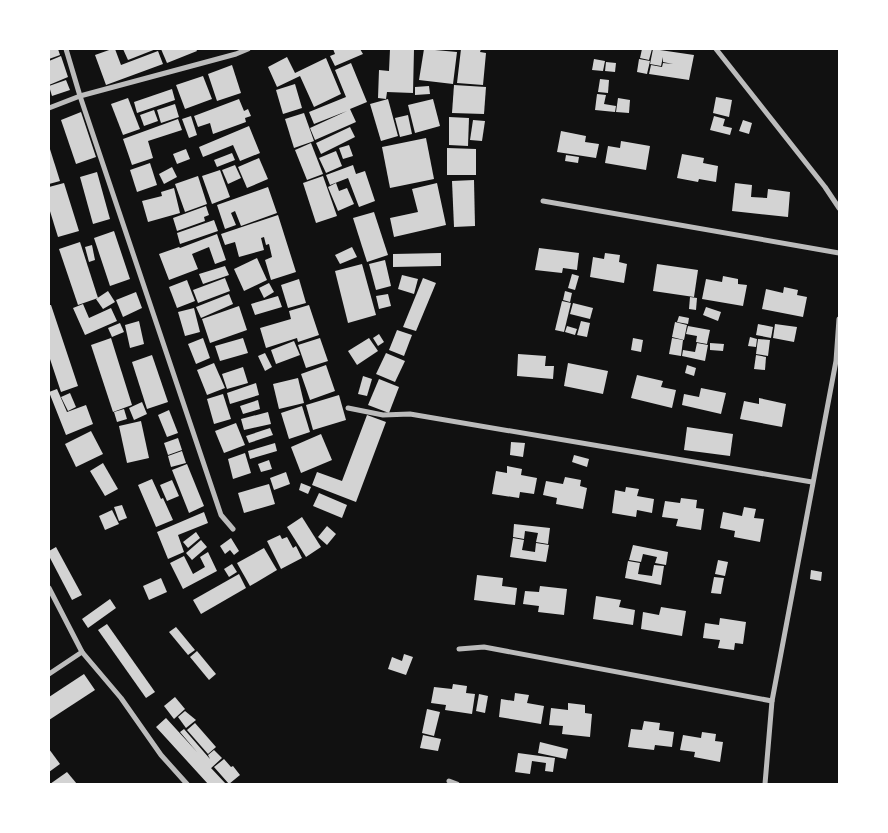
<svg xmlns="http://www.w3.org/2000/svg" width="888" height="833" font-family="'Zilla Slab',serif">
	<style>
		.building { fill: #d3d3d3 }
		.lines { fill: none; stroke-linecap: round; stroke-linejoin: round }
		.minor { stroke: #bcbcbc; stroke-width: 5 }
	</style>
	<rect width="100%" height="100%" fill="#111"/>
	<g class="building">
		<path d="M49,49H58L60,55L49,59Z"/>
		<path d="M112,49H115L121,65L158,51L163,64L106,85L95,55Z"/>
		<path d="M123,49H156L128,60Z"/>
		<path d="M161,49H196L197,51L167,63Z"/>
		<path d="M333,49H360L363,54L335,66L330,56L335,54Z"/>
		<path d="M390,49H414L413,93L387,92L386,99L378,98L379,70L389,71Z"/>
		<path d="M424,49L457,52L453,84L419,80Z"/>
		<path d="M461,49H481L480,52L486,53L483,85L457,83Z"/>
		<path d="M642,49H652L649,60L640,58Z"/>
		<path d="M653,49L694,55L689,80L649,74L651,65L662,67L663,63L673,64L663,62V57L661,66L650,64Z"/>
		<path d="M61,56L68,77L49,85V61Z"/>
		<path d="M287,57L295,73L326,58L341,94L314,107L300,76L277,87L268,67Z"/>
		<path d="M594,59L605,61L603,71L592,70Z"/>
		<path d="M639,59L650,61L647,74L637,72Z"/>
		<path d="M606,62L616,63L615,72L605,71Z"/>
		<path d="M351,63L367,102L350,109L356,122L315,140L310,128L347,111L314,124L309,112L346,97L335,70Z"/>
		<path d="M232,65L241,93L217,101L208,74Z"/>
		<path d="M203,76L212,99L185,109L176,85Z"/>
		<path d="M600,79L609,80L608,93L598,92Z"/>
		<path d="M66,80L70,90L52,96L49,86Z"/>
		<path d="M295,84L302,108L283,114L276,90Z"/>
		<path d="M454,85L486,87L484,114L452,113Z"/>
		<path d="M429,86L430,94L415,95V87Z"/>
		<path d="M172,89L175,100L137,113L134,102Z"/>
		<path d="M597,94L606,95L604,104L616,106L615,112L595,110Z"/>
		<path d="M716,97L732,100L729,117L713,113Z"/>
		<path d="M128,98L140,129L123,135L111,104Z"/>
		<path d="M618,98L630,100L629,113L616,112Z"/>
		<path d="M239,99L244,111L248,109L251,116L245,118L246,122L213,134L210,123L198,127L194,116Z"/>
		<path d="M388,99L398,136L381,141L370,104Z"/>
		<path d="M433,99L440,126L415,133L408,105Z"/>
		<path d="M175,104L179,117L161,123L157,110Z"/>
		<path d="M154,110L158,121L144,126L140,115Z"/>
		<path d="M81,112L96,157L76,164L61,120Z"/>
		<path d="M304,113L314,141L294,148L285,119Z"/>
		<path d="M408,115L412,134L400,137L395,118Z"/>
		<path d="M191,116L197,135L189,138L182,119Z"/>
		<path d="M714,116L725,119L723,126L732,128L730,135L710,130Z"/>
		<path d="M449,117L469,118L468,146L449,145Z"/>
		<path d="M178,119L182,130L148,141L153,158L132,165L123,139Z"/>
		<path d="M473,120L485,121L482,141L470,140Z"/>
		<path d="M743,120L752,123L749,134L739,131Z"/>
		<path d="M249,126L260,153L240,161L233,145L203,157L199,147Z"/>
		<path d="M350,127L355,137L321,154L316,143Z"/>
		<path d="M561,131L586,136L585,142L599,144L596,158L557,152Z"/>
		<path d="M426,138L434,179L390,188L382,147Z"/>
		<path d="M621,141L650,146L646,170L605,163L608,146L620,148Z"/>
		<path d="M311,143L323,174L307,180L295,150Z"/>
		<path d="M349,145L353,156L343,159L339,148Z"/>
		<path d="M49,146L60,181L49,184Z"/>
		<path d="M447,148L476,149V175H447Z"/>
		<path d="M186,149L190,159L177,164L173,154Z"/>
		<path d="M336,151L342,166L326,173L319,158Z"/>
		<path d="M232,153L235,160L217,167L214,160Z"/>
		<path d="M682,154L704,158L703,163L718,166L716,182L699,179L698,182L677,178Z"/>
		<path d="M566,155L579,157L578,163L565,161Z"/>
		<path d="M259,158L268,179L247,188L238,167Z"/>
		<path d="M150,163L157,185L137,192L130,170Z"/>
		<path d="M235,165L241,178L228,184L222,170Z"/>
		<path d="M353,165L356,174L365,171L375,201L359,207L348,178L330,185L326,175Z"/>
		<path d="M172,167L177,177L164,184L159,174Z"/>
		<path d="M220,170L230,197L212,204L202,176Z"/>
		<path d="M97,172L110,219L93,224L80,177Z"/>
		<path d="M198,176L207,204L185,212L175,184Z"/>
		<path d="M323,176L337,216L316,223L303,183Z"/>
		<path d="M474,180L475,226L454,227L452,181Z"/>
		<path d="M64,183L79,231L58,237L49,208V187Z"/>
		<path d="M336,183L339,191L347,188L354,204L338,211L328,187Z"/>
		<path d="M437,183L446,225L394,237L390,218L418,212L412,189Z"/>
		<path d="M735,183L752,185L751,197L767,198L768,189L790,192L788,217L732,211Z"/>
		<path d="M268,187L277,213L241,226L235,211L231,213L236,225L225,229L217,205Z"/>
		<path d="M174,188L180,213L148,222L142,201L162,196L161,192Z"/>
		<path d="M206,206L209,215L204,217L205,221L177,231L173,218Z"/>
		<path d="M374,212L388,255L367,262L353,218Z"/>
		<path d="M278,215L296,272L271,280L265,260L272,257L269,244L266,245L264,237L261,238L264,250L239,257L235,242L225,245L221,234Z"/>
		<path d="M214,220L218,231L180,244L177,233Z"/>
		<path d="M114,231L130,279L110,286L94,238Z"/>
		<path d="M217,234L226,260L215,264L209,247L192,254L198,269L169,280L159,254L179,247L180,248Z"/>
		<path d="M80,242L98,298L78,305L59,249Z"/>
		<path d="M92,245L95,260L89,262L85,247Z"/>
		<path d="M352,247L357,257L340,264L335,255Z"/>
		<path d="M539,248L579,253L577,270L563,268L562,273L535,270Z"/>
		<path d="M441,253V266L393,267V254Z"/>
		<path d="M605,253L620,255L619,262L627,264L624,283L590,277L593,257L604,259Z"/>
		<path d="M257,258L267,280L244,291L234,269Z"/>
		<path d="M385,260L391,286L376,290L369,264Z"/>
		<path d="M362,264L376,315L348,323L335,271Z"/>
		<path d="M657,264L698,270L694,297L653,291Z"/>
		<path d="M225,266L229,275L203,284L199,274Z"/>
		<path d="M572,274L579,276L575,290L568,288Z"/>
		<path d="M402,275L418,279L414,294L398,289Z"/>
		<path d="M723,276L738,279V284L747,285L743,306L702,299L706,279L722,282Z"/>
		<path d="M225,278L230,291L198,303L193,290Z"/>
		<path d="M423,278L436,283L416,331L403,327Z"/>
		<path d="M299,279L306,303L288,308L281,285Z"/>
		<path d="M187,280L195,301L177,308L169,287Z"/>
		<path d="M269,283L274,292L264,298L259,288Z"/>
		<path d="M784,287L798,290L797,295L807,297L803,317L762,309L766,289L783,293Z"/>
		<path d="M108,291L115,302L103,309L96,299Z"/>
		<path d="M565,291L572,293L570,302L563,300Z"/>
		<path d="M136,292L142,308L123,317L116,300Z"/>
		<path d="M229,294L233,304L201,318L196,307Z"/>
		<path d="M388,294L391,306L379,309L376,296Z"/>
		<path d="M278,296L282,307L255,315L251,304Z"/>
		<path d="M690,297L697,298L696,310L689,309Z"/>
		<path d="M562,301L571,303L564,332L555,330Z"/>
		<path d="M573,303L593,308L590,319L570,314Z"/>
		<path d="M83,304L89,318L111,308L117,321L85,335L73,308Z"/>
		<path d="M49,305H51L78,386L61,392L49,356Z"/>
		<path d="M309,305L319,335L298,342L297,338L266,348L260,328L291,319L289,311Z"/>
		<path d="M239,306L247,330L210,343L202,319Z"/>
		<path d="M706,307L721,312L718,321L703,315Z"/>
		<path d="M194,308L200,332L185,336L178,312Z"/>
		<path d="M679,316L689,318L688,324L677,322Z"/>
		<path d="M139,321L144,344L130,348L125,325Z"/>
		<path d="M581,321L590,323L587,337L577,335Z"/>
		<path d="M675,322L687,325L684,340L672,337Z"/>
		<path d="M120,323L124,332L112,337L108,328Z"/>
		<path d="M758,324L773,327L771,338L756,335Z"/>
		<path d="M775,324L797,327L794,342L773,338Z"/>
		<path d="M567,326L577,329L575,335L565,332Z"/>
		<path d="M688,326L710,330L707,344L696,342L697,336L686,334Z"/>
		<path d="M397,330L412,335L404,356L389,350Z"/>
		<path d="M379,334L384,342L378,346L373,338Z"/>
		<path d="M750,337L757,339L756,347L748,346Z"/>
		<path d="M111,338L132,405L113,412L91,345Z"/>
		<path d="M203,338L210,358L196,364L188,344Z"/>
		<path d="M243,338L248,353L220,361L215,346Z"/>
		<path d="M320,338L328,361L306,368L298,345Z"/>
		<path d="M369,338L378,351L357,365L348,351Z"/>
		<path d="M633,338L643,340L641,352L631,350Z"/>
		<path d="M672,338L683,340L681,356L669,354Z"/>
		<path d="M758,339L770,340L768,356L756,354Z"/>
		<path d="M294,341L300,355L276,364L271,350Z"/>
		<path d="M697,343L708,345L705,361L682,356L683,350L695,352Z"/>
		<path d="M710,343L724,344L723,351L710,350Z"/>
		<path d="M265,353L272,367L265,371L258,356Z"/>
		<path d="M386,353L405,361L395,382L376,374Z"/>
		<path d="M518,354L546,356L545,366H554L553,379L517,376Z"/>
		<path d="M152,355L168,402L147,409L132,362Z"/>
		<path d="M756,355L766,357L765,370L754,369Z"/>
		<path d="M214,363L225,388L207,395L197,370Z"/>
		<path d="M568,363L608,371L603,394L564,386Z"/>
		<path d="M326,365L335,391L310,400L301,374Z"/>
		<path d="M687,365L696,368L694,376L685,373Z"/>
		<path d="M243,367L248,383L227,389L222,374Z"/>
		<path d="M637,375L663,381L661,387L676,390L672,408L631,398Z"/>
		<path d="M363,376L372,379L367,396L358,394Z"/>
		<path d="M298,378L304,403L279,409L273,384Z"/>
		<path d="M379,379L399,387L389,413L368,405Z"/>
		<path d="M256,383L259,395L230,404L227,393Z"/>
		<path d="M701,388L726,393L721,414L682,405L684,394L699,397Z"/>
		<path d="M57,389L67,412L86,405L93,424L66,435L49,392Z"/>
		<path d="M70,393L76,407L68,411L61,397Z"/>
		<path d="M223,394L231,419L214,424L207,399Z"/>
		<path d="M339,395L346,420L313,430L306,405Z"/>
		<path d="M759,398L786,404L782,427L740,419L744,401L759,404Z"/>
		<path d="M258,400L260,409L243,414L240,406Z"/>
		<path d="M142,402L147,414L134,420L129,408Z"/>
		<path d="M302,406L310,432L289,439L281,413Z"/>
		<path d="M124,409L127,419L117,422L114,412Z"/>
		<path d="M169,410L178,433L167,437L158,415Z"/>
		<path d="M268,412L271,424L244,430L241,419Z"/>
		<path d="M367,415L386,422L356,502L312,485L317,472L342,481Z"/>
		<path d="M141,421L149,458L127,463L119,426Z"/>
		<path d="M236,423L245,445L224,453L215,431Z"/>
		<path d="M687,427L733,434L730,456L684,450Z"/>
		<path d="M270,428L273,435L249,443L246,436Z"/>
		<path d="M91,431L103,454L76,467L65,444Z"/>
		<path d="M321,434L332,460L301,473L291,447Z"/>
		<path d="M178,438L182,450L168,455L164,443Z"/>
		<path d="M511,442L525,443L523,457L510,455Z"/>
		<path d="M275,443L277,451L250,459L248,451Z"/>
		<path d="M182,451L186,463L171,467L168,456Z"/>
		<path d="M245,453L251,473L233,479L228,459Z"/>
		<path d="M574,455L589,459L587,467L572,462Z"/>
		<path d="M269,460L272,469L261,472L258,464Z"/>
		<path d="M103,463L118,489L105,496L90,471Z"/>
		<path d="M187,464L204,506L189,513L172,470Z"/>
		<path d="M507,466L522,469L521,475L537,478L534,494L520,492L519,498L492,494L496,471L507,473Z"/>
		<path d="M286,472L290,484L274,490L270,478Z"/>
		<path d="M565,477L581,480L580,486L587,488L583,509L556,504L557,498L543,495L546,481L563,484Z"/>
		<path d="M152,479L161,499L163,498L173,520L156,527L138,485Z"/>
		<path d="M172,480L179,496L167,501L160,485Z"/>
		<path d="M301,483L311,487L308,494L299,490Z"/>
		<path d="M269,484L275,504L244,513L238,493Z"/>
		<path d="M626,487L639,489L637,496L654,499L652,513L637,510L636,517L612,513L615,490L625,492Z"/>
		<path d="M319,493L347,505L342,518L313,506Z"/>
		<path d="M681,498L697,500L696,508L704,509L701,530L676,526L678,519L662,517L665,501L680,503Z"/>
		<path d="M122,505L127,518L119,521L114,507Z"/>
		<path d="M744,507L756,509L754,518L764,519L760,542L734,537L735,531L720,528L723,512L742,516Z"/>
		<path d="M112,510L119,524L105,530L99,516Z"/>
		<path d="M204,512L208,523L178,535L184,552L168,559L157,532Z"/>
		<path d="M302,517L321,547L306,557L287,527Z"/>
		<path d="M514,524L550,528L548,544L536,542L538,533L525,531L524,539L513,537Z"/>
		<path d="M327,526L336,534L327,545L318,537Z"/>
		<path d="M196,532L200,538L188,548L183,542Z"/>
		<path d="M280,535L282,539L287,537L293,548L296,546L302,558L281,569L267,541Z"/>
		<path d="M231,538L239,551L234,555L230,550L225,554L220,546Z"/>
		<path d="M513,538L524,540L522,550L535,552L536,543L549,545L546,562L510,557Z"/>
		<path d="M201,540L207,547L192,560L186,553Z"/>
		<path d="M633,545L668,552L666,565L655,563L657,557L643,554L641,562L629,560Z"/>
		<path d="M56,547L82,595L72,600L49,556V551Z"/>
		<path d="M264,548L277,570L250,586L237,563Z"/>
		<path d="M208,552L217,571L183,589L170,563L184,556L193,574L205,567L200,557Z"/>
		<path d="M718,560L728,562L725,576L715,574Z"/>
		<path d="M628,561L640,563L638,574L652,576L654,565L664,566L661,585L625,578Z"/>
		<path d="M232,564L237,572L229,577L224,569Z"/>
		<path d="M811,570L822,572L821,581L810,579Z"/>
		<path d="M239,574L246,588L201,614L193,600Z"/>
		<path d="M477,575L503,578L502,586L517,588L515,605L474,600Z"/>
		<path d="M714,577L724,578L721,594L711,593Z"/>
		<path d="M161,578L167,592L149,600L143,586Z"/>
		<path d="M540,586L567,589L564,615L538,612L539,606L523,604L525,591L539,592Z"/>
		<path d="M596,596L621,600L619,607L635,610L633,625L593,619Z"/>
		<path d="M110,599L116,608L88,628L82,619Z"/>
		<path d="M661,607L686,611L682,636L641,629L643,612L659,615Z"/>
		<path d="M720,618L746,622L743,644L735,643L734,650L718,648L720,640L703,638L705,623L719,625Z"/>
		<path d="M107,624L155,692L146,698L98,630Z"/>
		<path d="M176,627L195,650L188,655L169,632Z"/>
		<path d="M197,651L216,674L209,680L190,657Z"/>
		<path d="M404,654L413,657L406,675L388,669L392,657L402,661Z"/>
		<path d="M84,674L95,690L49,720V697Z"/>
		<path d="M453,684L467,686L466,693L475,694L472,714L445,710L446,705L431,703L434,687L452,689Z"/>
		<path d="M515,693L529,695L527,703L544,706L541,724L499,717L501,699L514,701Z"/>
		<path d="M479,694L488,696L485,713L476,711Z"/>
		<path d="M175,697L185,709L174,719L164,706Z"/>
		<path d="M568,703L585,705V713L592,714L590,737L562,734L563,726L549,725L551,708L568,710Z"/>
		<path d="M427,709L440,712L434,736L422,733Z"/>
		<path d="M185,711L196,720L186,728L178,717Z"/>
		<path d="M166,718L197,752L180,732L184,729L210,759L208,755L214,750L222,758L209,770L211,768L226,784H208L156,727Z"/>
		<path d="M644,721L660,723L659,730L674,732L672,747L655,745L654,750L628,747L631,729L642,730Z"/>
		<path d="M195,723L216,747L208,754L187,730Z"/>
		<path d="M702,732L716,734L715,741L723,742L720,762L694,757L695,752L680,750L683,735L701,738Z"/>
		<path d="M423,735L441,739L438,751L420,748Z"/>
		<path d="M540,742L568,749L566,759L538,753Z"/>
		<path d="M49,749L60,764L49,772Z"/>
		<path d="M518,753L555,758L553,772L545,771L546,763L532,761L530,774L515,772Z"/>
		<path d="M224,759L231,767L233,766L240,775L229,784L214,767Z"/>
		<path d="M67,772L77,784H50Z"/>
	</g>
	<g class="lines">
		<g class="minor">
			<path d="M66,49L80,96L221,515L233,529"/>
			<path d="M716,49L825,187L839,208"/>
			<path d="M49,108L80,96L236,54L248,49"/>
			<path d="M543,201L839,253"/>
			<path d="M348,408L383,415L410,414L812,482"/>
			<path d="M49,588L82,652L121,698L161,755L187,784"/>
			<path d="M459,649L484,647L772,701"/>
			<path d="M49,674L82,652"/>
			<path d="M449,781L457,784"/>
			<path d="M765,784L772,701L836,361L839,319"/>
		</g>
	</g>
	<rect width="888" height="833" fill="none" stroke="#ffffff" stroke-width="100"/>
</svg>
